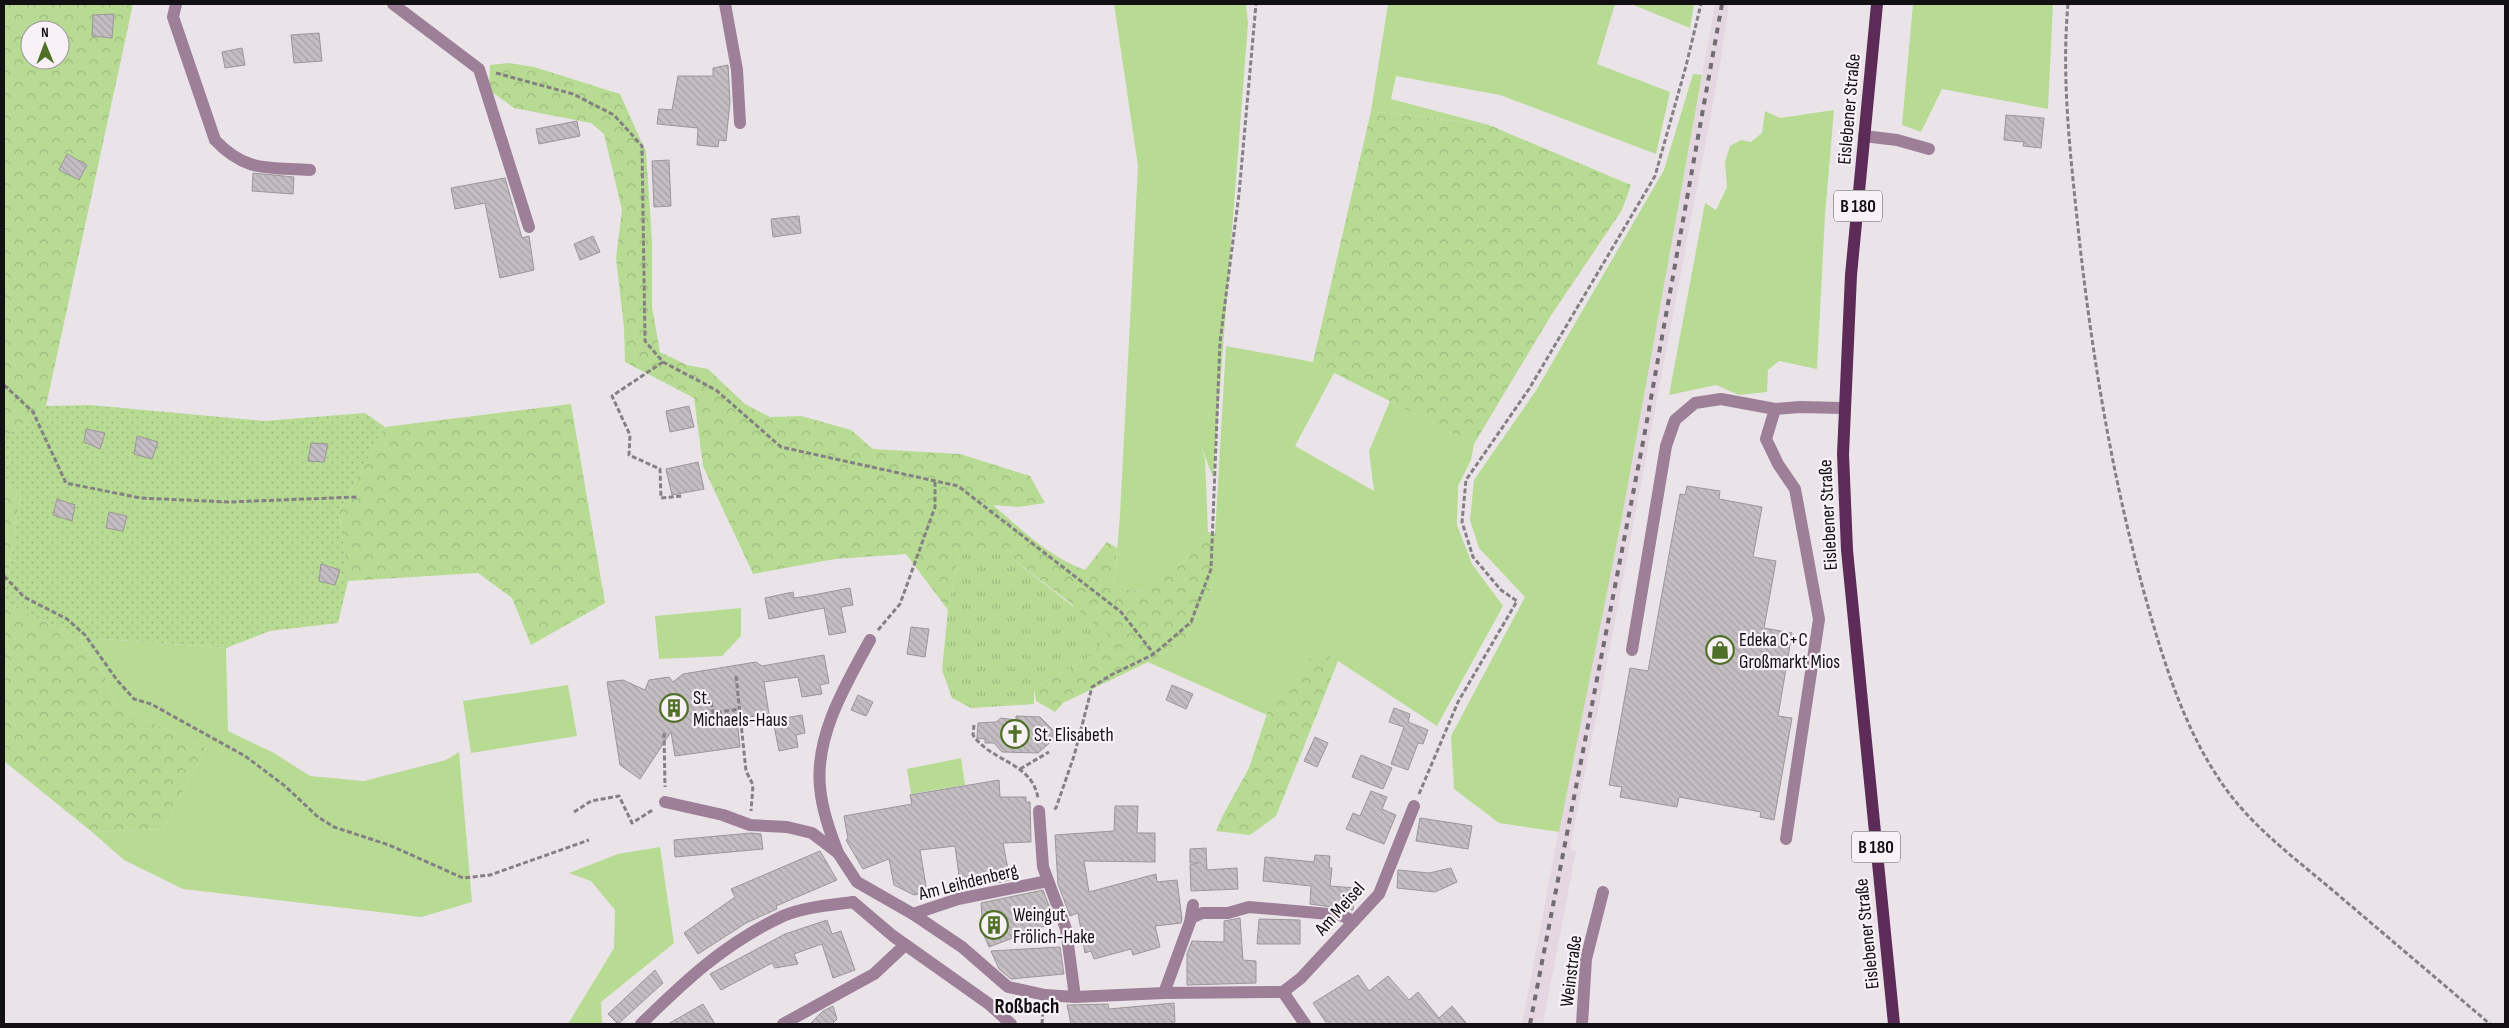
<svg xmlns="http://www.w3.org/2000/svg" width="2509" height="1028" font-family="'Sofia Sans Condensed',sans-serif">
	<style>
		.built { fill: #e4d7e1 }
		.grass { fill: #b7db93 }
		.forest { fill: url(#forest-crowns); fill-rule: evenodd }
		.park { fill: url(#park-tufts) }
		.garden { fill: url(#garden-dots) }
		.building { fill: url(#building-back-hatch); stroke: #9c959a }
		.lines { fill: none; stroke-linecap: round; stroke-linejoin: round }
		.path { stroke: #848083; stroke-width: 3; stroke-dasharray: 5 2.5; stroke-linecap: butt }
		.minor { stroke: #9d7f98; stroke-width: 12 }
		.major { stroke: #5d2b57; stroke-width: 12 }
		.rail { stroke: #706c70; stroke-width: 4; stroke-dasharray: 6 6; stroke-linecap: butt }
		.labels { text-anchor: middle; stroke-width: 4.5; stroke-linejoin: round; paint-order: stroke }
		.shield { fill: #f8f1f6; stroke: #575456; stroke-width: 1 }
		.shield-label { font-size: 18px; font-weight: bold; fill: #121012 }
		.street-label { font-size: 19px; fill: #121012; stroke: #f8f1f6 }
		.poi-label { font-size: 19px; fill: #121012; stroke: #f8f1f6; text-anchor: start }
		.quarter-label { font-size: 21px; font-weight: bold; fill: #121012; stroke: #f8f1f6 }
	</style>
	<defs>
		<pattern id="forest-crowns" width="20" height="18" patternUnits="userSpaceOnUse" patternTransform="scale(1.25)"><rect width="20" height="18" fill="#b7db93"/><path d="M2 6a3 3 0 1 1 6 0M12 15a3 3 0 1 1 6 0" fill="none" stroke="#9cbb7e"/></pattern>
		<pattern id="park-tufts" width="24" height="20" patternUnits="userSpaceOnUse" patternTransform="scale(1.25)"><rect width="24" height="20" fill="#b7db93"/><path d="M3 7l-1-3M5 7V3M7 7l1-3M15 17l-1-3M17 17v-4M19 17l1-3" fill="none" stroke="#9cbb7e"/></pattern>
		<pattern id="garden-dots" width="8" height="8" patternUnits="userSpaceOnUse" patternTransform="scale(1.25)"><rect width="8" height="8" fill="#b7db93"/><path d="M2 2h.1M6 6h.1" fill="none" stroke="#9cbb7e" stroke-width="1.8" stroke-linecap="round"/></pattern>
		<pattern id="building-back-hatch" width="6" height="6" patternUnits="userSpaceOnUse" patternTransform="scale(1.25)"><rect width="6" height="6" fill="#c4bec3"/><path d="M-1 5l2 2M0 0l6 6M5-1l2 2" fill="none" stroke="#a7a2a6"/></pattern>
	</defs>
	<rect width="100%" height="100%" fill="#eae4e9"/>
	<path class="built" d="M1715,4H1729L1718,77L1602,690L1573,832L1570,850L1576,851L1543,1024H1522L1586,687L1622,517Z"/>
	<g class="grass">
		<path d="M1114,4H1246L1248,23L1213,478L1201,445L1205,459L1208,532L1183,562L1139,592L1114,586L1120,515L1138,166Z"/>
		<path d="M1388,4H1615L1597,64L1670,92L1656,154L1500,95L1396,76L1391,99L1489,125L1371,111Z"/>
		<path d="M1631,4H1694L1690,28Z"/>
		<path d="M1913,4H2053L2048,109L1942,89L1921,132L1902,125Z"/>
		<path d="M1693,74L1702,75L1622,517L1559,832L1499,823L1454,789L1451,736L1525,597L1479,548L1470,520L1474,480L1537,389L1664,170Z"/>
		<path d="M1834,110L1825,215L1817,369L1779,361L1768,370L1767,392L1739,395L1716,385L1669,395L1705,203L1716,210L1727,187L1725,162L1730,146L1741,140L1751,142L1762,133L1765,111L1780,118Z"/>
		<path d="M1226,346L1313,362L1335,371L1295,446L1374,491L1369,451L1390,401L1474,444L1471,460L1458,486L1457,525L1472,564L1503,606L1437,726L1338,661L1317,649L1267,715L1148,662L1185,640L1212,586Z"/>
		<path d="M741,608V636L722,656L659,659L655,616Z"/>
		<path d="M77,637L226,648L228,731L274,753L310,776L364,781L446,760L459,752L472,902L421,917L183,889L124,860L92,832L163,829L206,748L115,705L104,674Z"/>
		<path d="M568,685L577,736L471,753L463,701Z"/>
		<path d="M961,758L965,785L911,794L907,769Z"/>
		<path d="M660,847L674,943L601,1002L602,1024H568L614,948L615,910L591,881L569,873L618,854Z"/>
	</g>
	<g class="forest">
		<path d="M4,4H133L46,406L4,438ZM30,30H60V60H30Z"/>
		<path d="M509,63L534,67L620,94L646,152L652,241V307L660,352L687,365L708,369L745,404L770,417L801,416L851,430L873,449L960,454L1030,476L1045,503L1018,507L993,505C1020,528 1050,558 1085,570L1107,542L1117,548L1114,586L1139,592L1183,562L1208,532L1217,534L1212,586L1185,640L1148,662L1063,703L1055,712L1036,701L1034,688L1091,656L1073,605L1009,556L959,555L948,610L906,554L835,559L753,574L703,466L694,398L625,362L624,328L616,258L622,210L604,134L591,123L514,108L489,90L490,65Z"/>
		<path d="M1371,111L1489,125L1631,185L1622,210L1550,317L1474,444L1313,362Z"/>
		<path d="M571,404L605,603L531,645L512,598L478,573L348,581L339,512L385,427Z"/>
		<path d="M4,479L20,500L4,602L77,637L104,674L115,705L206,748L163,829L92,832L4,761Z"/>
		<path d="M1317,649L1338,661L1276,816L1250,835L1216,831L1223,815L1249,768L1268,711Z"/>
	</g>
	<path class="park" d="M977,548L1009,556L1108,634L1091,656L1034,688V704L971,708L952,698L942,670L948,610L959,555Z"/>
	<path class="garden" d="M90,405L264,421L365,413L385,427L339,512L348,581L338,623L270,631L226,648L77,637L4,602L20,500L4,479V438L46,406Z"/>
	<g class="building">
		<path d="M114,14L112,38L92,36L93,15Z"/>
		<path d="M319,33L322,61L294,63L291,35Z"/>
		<path d="M242,48L245,65L225,68L222,52Z"/>
		<path d="M728,65L730,102L726,141L719,140L718,147L697,145L698,128L657,124L659,109L672,110L678,76H713V68Z"/>
		<path d="M2006,115L2044,118L2041,148L2023,146L2024,142L2004,140Z"/>
		<path d="M577,121L580,136L539,144L536,129Z"/>
		<path d="M67,154L87,165L79,180L59,170Z"/>
		<path d="M669,160L671,206L654,207L652,161Z"/>
		<path d="M253,173L294,177L293,194L252,191Z"/>
		<path d="M505,178L522,238L529,236L534,270L500,278L485,203L455,209L451,188Z"/>
		<path d="M799,216L801,233L773,237L771,219Z"/>
		<path d="M593,236L600,252L580,260L574,244Z"/>
		<path d="M689,406L694,427L670,432L666,411Z"/>
		<path d="M86,429L105,433L100,449L84,442Z"/>
		<path d="M137,436L158,442L152,459L134,454Z"/>
		<path d="M311,443L328,444L324,462L308,461Z"/>
		<path d="M698,462L704,489L672,495L666,469Z"/>
		<path d="M1687,486L1720,491L1719,499L1762,507L1753,557L1776,561L1764,628L1792,633L1778,716L1792,718L1774,820L1760,817L1761,812L1679,797L1677,807L1620,797L1622,787L1609,785L1630,668L1648,671L1680,494L1685,495Z"/>
		<path d="M57,499L75,505L72,521L53,515Z"/>
		<path d="M109,512L127,516L123,531L106,528Z"/>
		<path d="M321,564L340,570L335,585L319,581Z"/>
		<path d="M850,588L853,605L841,607L846,632L829,635L824,608L769,619L765,598L793,592L794,598L808,596Z"/>
		<path d="M911,627L929,629L925,657L907,654Z"/>
		<path d="M824,655L829,683L820,685L822,694L802,697L798,677L764,682L769,714L737,719L740,747L675,756L671,732L640,779L620,765L607,682L623,680L645,690L649,680L669,677L673,682L683,674L756,662L762,666Z"/>
		<path d="M1172,685L1193,694L1186,709L1166,700Z"/>
		<path d="M858,695L873,702L866,716L851,710Z"/>
		<path d="M1394,708L1410,714L1408,722L1428,730L1423,744L1418,743L1408,770L1391,764L1404,727L1389,722Z"/>
		<path d="M802,715L805,733L796,735L798,747L779,751L773,720Z"/>
		<path d="M1016,716L1040,717L1053,730V740L1038,753L1002,752L994,743H985V739L977,738L978,723L996,722L1001,718L1016,720Z"/>
		<path d="M1315,737L1328,743L1317,767L1304,761Z"/>
		<path d="M1361,755L1392,768L1383,789L1352,777Z"/>
		<path d="M999,780L1000,797H1026V802H1030L1031,842L1003,843L1010,880L981,886L980,880L960,883L955,846L920,850L927,892L914,895L894,885L889,859L863,869L846,840L848,839L844,816L912,804L910,795Z"/>
		<path d="M1371,791L1387,797L1382,809L1396,815L1384,844L1346,829L1353,813L1360,816Z"/>
		<path d="M1115,806H1138L1137,833H1155V862L1084,861L1089,892L1156,874L1157,882L1177,880L1182,919L1181,923L1155,926L1160,947L1133,955L1131,949L1094,959L1091,951L1085,953L1078,913L1070,916L1058,884L1055,835L1114,831Z"/>
		<path d="M1420,818L1472,826L1468,849L1416,841Z"/>
		<path d="M751,833L761,834L763,849L675,857L674,840Z"/>
		<path d="M1206,848L1207,870L1237,868L1238,889L1191,891L1190,865L1198,863H1190V849Z"/>
		<path d="M820,851L837,880L776,906L777,909L746,923L698,954L684,933L735,897L731,889Z"/>
		<path d="M1315,855L1330,856L1329,868H1332L1330,886L1356,888L1353,910L1310,904L1311,886L1263,881L1265,857L1314,862Z"/>
		<path d="M1451,868L1457,882L1435,892L1397,888L1398,870L1429,873Z"/>
		<path d="M1043,890L1055,922L989,947L983,933L981,903Z"/>
		<path d="M1240,918L1243,960L1256,961V983L1187,985V954L1192,941L1224,942V921Z"/>
		<path d="M1259,919L1300,920V944H1257Z"/>
		<path d="M827,920L832,934L841,931L855,970L833,978L822,944L794,954L798,964L775,968L772,963L721,990L710,974L785,934Z"/>
		<path d="M1060,947L1064,974L1011,979L999,969L991,951Z"/>
		<path d="M655,970L663,983L618,1024L608,1014Z"/>
		<path d="M1358,975L1369,991L1388,976L1409,1000L1418,992L1439,1018L1452,1006L1467,1024H1327L1313,1003Z"/>
		<path d="M1174,1003L1175,1022L1169,1024H1071L1067,1005L1108,1004L1109,1009Z"/>
		<path d="M703,1004L715,1024H668Z"/>
		<path d="M833,1006L837,1019L832,1024H810L823,1011Z"/>
	</g>
	<g class="lines">
		<g class="path">
			<path d="M2068,4C2061,81 2071,160 2079,237C2093,363 2114,488 2149,610C2166,669 2186,731 2221,782C2249,824 2292,856 2330,888C2383,933 2437,979 2490,1024"/>
			<path d="M496,73L573,94L614,115L642,146L645,341L663,362L716,390L781,447L958,486L1121,612L1154,654"/>
			<path d="M663,362L612,396L630,435L629,455L660,469L661,498L682,496"/>
			<path d="M4,385L33,412L66,483L140,498L229,502L357,497"/>
			<path d="M4,576L24,597L67,619L85,635L117,680L134,699L151,704L245,756L285,786L318,817L334,827L389,845L463,878L490,875L589,840"/>
			<path d="M878,630L900,604L935,507V482"/>
			<path d="M736,676L746,771L753,785L751,811"/>
			<path d="M711,702L713,713L740,709"/>
			<path d="M713,713L714,725"/>
			<path d="M974,725L973,735C991,762 1032,762 1038,798"/>
			<path d="M664,733L665,787"/>
			<path d="M1020,769L1049,752"/>
			<path d="M1419,794L1458,702L1517,601L1501,590L1473,557L1462,522L1466,480L1529,389L1655,176L1686,66L1701,4"/>
			<path d="M1054,809L1056,808L1074,756L1092,687L1111,675L1154,654L1191,622L1211,569L1220,342L1239,194L1256,4"/>
			<path d="M574,812L591,801L619,796L632,823L654,809"/>
			<path d="M1042,1024L1043,1010"/>
		</g>
		<g class="minor">
			<path d="M176,4L173,17L215,140C246,173 269,167 310,170"/>
			<path d="M393,4L479,69L529,227"/>
			<path d="M725,4L737,70L740,123"/>
			<path d="M1864,136L1897,140L1929,149"/>
			<path d="M1775,409L1800,407L1843,408"/>
			<path d="M1632,650L1666,446L1675,420L1695,403L1721,399L1775,409L1766,439L1778,464L1795,489L1819,619L1786,839"/>
			<path d="M665,802L723,815L750,825L787,827L812,833L838,853L857,882L913,914L962,947L1008,987L1045,995L1075,997L1164,993L1283,992L1301,978L1379,894L1414,806"/>
			<path d="M1039,811L1043,867L1066,929L1075,997"/>
			<path d="M838,853C830,832 822,810 820,787C815,735 846,684 870,640"/>
			<path d="M853,902L893,936L989,1004L1011,1024"/>
			<path d="M913,914L958,899L1048,881"/>
			<path d="M1191,918L1202,913H1228L1249,907L1340,915L1354,921"/>
			<path d="M1283,992L1305,1024"/>
			<path d="M1164,993L1190,922L1193,905"/>
			<path d="M641,1024C686,980 725,943 783,916C804,907 831,905 853,902"/>
			<path d="M783,1024L874,974L905,945"/>
			<path d="M1582,1024L1586,959L1603,892"/>
		</g>
		<path class="major" d="M1877,4L1851,275L1843,454L1847,550L1894,1024"/>
		<path class="rail" d="M1530,1024L1644,437L1722,4"/>
	</g>
	<defs>
		<symbol id="shop-ring" viewBox="-11 -11 22 22"><circle r="9.5" fill="#f8f1f6" stroke="#4f7026" stroke-width="1.5"/><path d="M-5-2.5h2.3a2.7 3.5 0 0 1 5.4 0H5L5.5 6h-11ZM-1.5-2.5h3a1.5 2.3 0 0 0-3 0Z" fill="#4f7026"/></symbol>
		<symbol id="building-ring" viewBox="-11 -11 22 22"><circle r="9.5" fill="#f8f1f6" stroke="#4f7026" stroke-width="1.5"/><path d="M-4-6H4V6H1V3H-1V6H-4ZM-2.5-4.3h1.7v1.8h-1.7ZM.8-4.3h1.7v1.8H.8ZM-2.5-1h1.7V.8h-1.7ZM.8-1h1.7V.8H.8Z" fill="#4f7026"/></symbol>
		<symbol id="church-ring" viewBox="-11 -11 22 22"><circle r="9.5" fill="#f8f1f6" stroke="#4f7026" stroke-width="1.5"/><path d="M-1.2-6h2.4v3.5h3.3v2.4h-3.3V6h-2.4V-.1h-3.3v-2.4h3.3Z" fill="#4f7026"/></symbol>
	</defs>
	<g fill-rule="evenodd">
		<use href="#shop-ring" x="1704" y="634" width="32" height="32"/>
		<use href="#building-ring" x="658" y="692" width="32" height="32"/>
		<use href="#church-ring" x="999" y="718" width="32" height="32"/>
		<use href="#building-ring" x="978" y="909" width="32" height="32"/>
	</g>
	<g class="labels">
		<g class="shield">
			<rect x="1834" y="190.5" width="48" height="31" rx="4"/>
			<rect x="1852" y="831.5" width="48" height="31" rx="4"/>
		</g>
		<g class="shield-label">
			<text x="1858" y="212">B 180</text>
			<text x="1876" y="853">B 180</text>
		</g>
		<g class="street-label">
			<text transform="translate(1848 109) rotate(-85)" y="7">Eislebener Straße</text>
			<text transform="translate(1827 515) rotate(-93)" y="7">Eislebener Straße</text>
			<text transform="translate(968 881) rotate(-14)" y="7">Am Leihdenberg</text>
			<text transform="translate(1339 908) rotate(-48)" y="7">Am Meisel</text>
			<text transform="translate(1866 934) rotate(-96)" y="7">Eislebener Straße</text>
			<text transform="translate(1570 971) rotate(-83)" y="7">Weinstraße</text>
		</g>
		<g class="poi-label">
			<text x="1739" y="646">Edeka C+C<tspan x="1739" dy="22">Großmarkt Mios</tspan></text>
			<text x="693" y="704">St.<tspan x="693" dy="22">Michaels-Haus</tspan></text>
			<text x="1034" y="741">St. Elisabeth</text>
			<text x="1013" y="921">Weingut<tspan x="1013" dy="22">Frölich-Hake</tspan></text>
		</g>
		<g class="quarter-label">
			<text x="1027" y="1013">Roßbach</text>
		</g>
	</g>
	<rect width="2509" height="1028" fill="none" stroke="#121012" stroke-width="10"/>
	<g transform="translate(45 45) rotate(359)"><circle r="24" fill="#f8f1f6" stroke="#9c979b"/>
	<path d="M0-4L9 19L0 12L-9 19Z" fill="#4f7026"/>
	<text y="-8" font-size="14" font-weight="bold" text-anchor="middle" fill="#121012">N</text>
	</g>
</svg>
